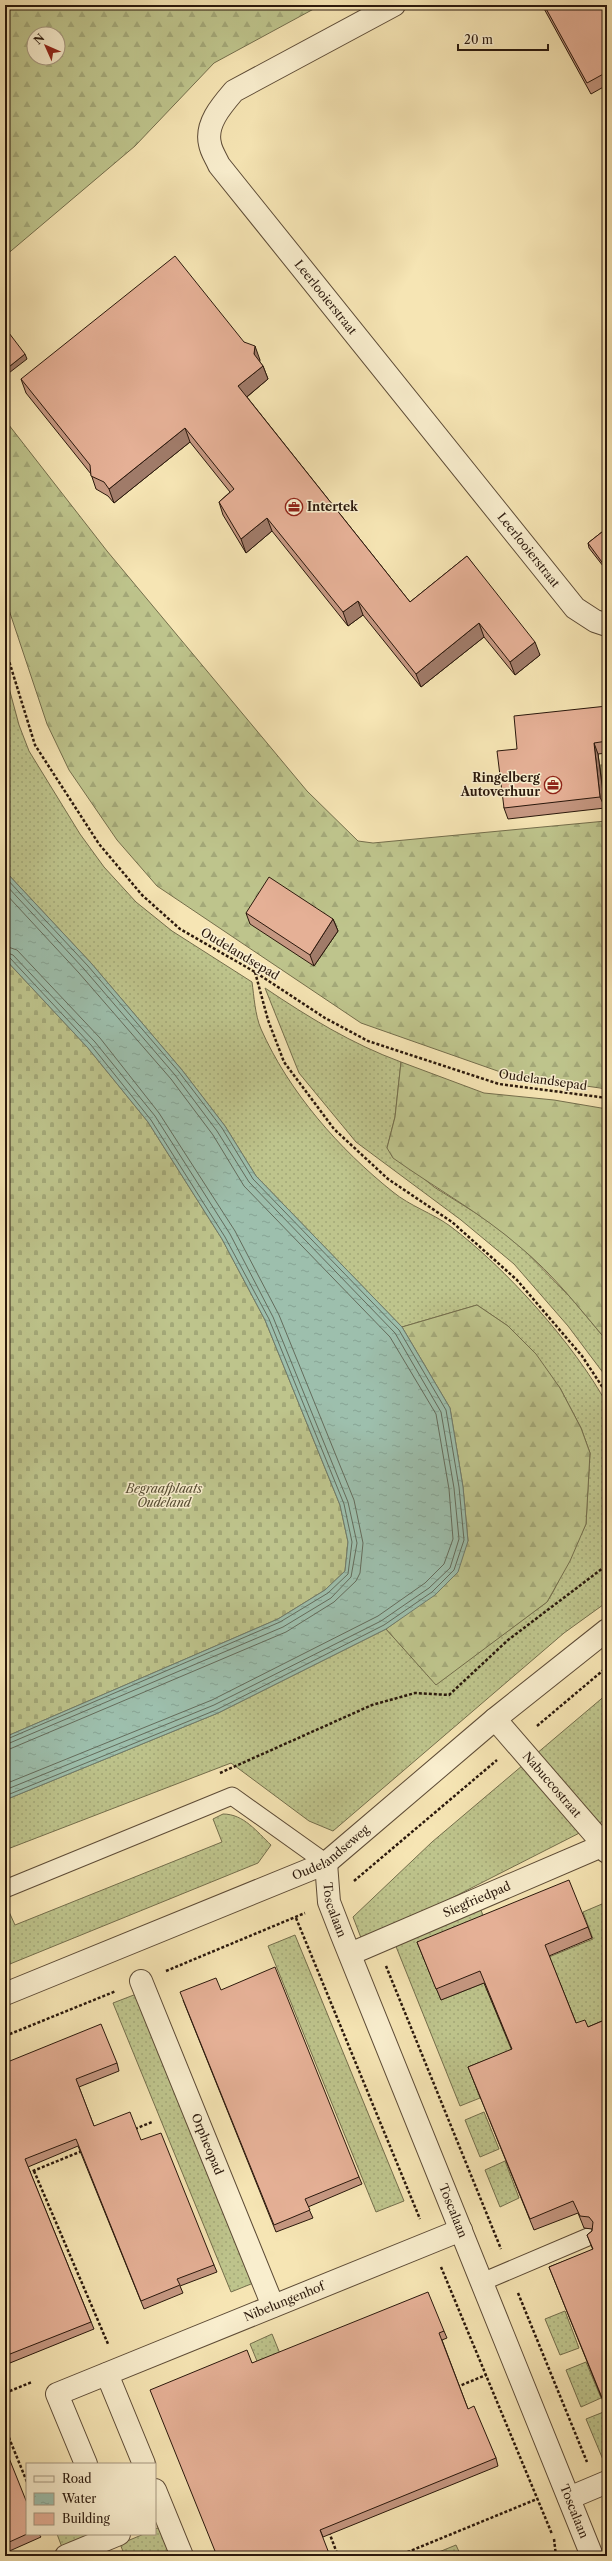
<svg xmlns="http://www.w3.org/2000/svg" width="612" height="2561" font-family="'Libre Caslon Text',serif">
	<style>
		.grass { fill: url(#grass-dots); stroke: #746e4c }
		.forest { fill: url(#forest-firs); stroke: #746e4c; fill-rule: evenodd }
		.cemetery { fill: url(#cemetery-stones); stroke: #746e4c }
		.water { fill: url(#water-ripples); stroke: #6f7c6d }
		.lines { fill: none; stroke-linecap: round; stroke-linejoin: round }
		.shore { stroke: #646c5c; stroke-width: 1 }
		.service-casing { stroke: #5d4b36; stroke-width: 19 }
		.pedestrian-casing { stroke: #5d4b36; stroke-width: 24 }
		.minor-casing { stroke: #5d4b36; stroke-width: 24 }
		.tertiary-casing { stroke: #5d4b36; stroke-width: 24 }
		.path { stroke: #2a180c; stroke-width: 2.5; stroke-dasharray: 3 2; stroke-linecap: butt }
		.service { stroke: #f9eece; stroke-width: 17 }
		.pedestrian { stroke: #f9eece; stroke-width: 22 }
		.minor { stroke: #f9eece; stroke-width: 22 }
		.tertiary { stroke: #f9eece; stroke-width: 22 }
		.wall { fill: #c59781; stroke: #2a180c }
		.shaded-wall { fill: #a07b69; stroke: #2a180c }
		.building { fill: #e5b096; stroke: #2a180c }
		.labels { text-anchor: middle; stroke-width: 3; stroke-linejoin: round; paint-order: stroke }
		.street-label { font-size: 12px; fill: #2a180c; stroke: #f9eece }
		.poi-label { font-size: 12px; font-weight: bold; fill: #2a180c; stroke: #f9eece; text-anchor: start }
		.park-label { font-size: 12px; font-style: italic; fill: #564c32; stroke: #f9eece }
	</style>
	<defs>
		<pattern id="grass-dots" width="8" height="8" patternUnits="userSpaceOnUse"><rect width="8" height="8" fill="#bec48c"/><path d="M2 2h.1M6 6h.1" fill="none" stroke="#a3a878" stroke-width="1.8" stroke-linecap="round"/></pattern>
		<pattern id="forest-firs" width="22" height="20" patternUnits="userSpaceOnUse"><rect width="22" height="20" fill="#bec48c"/><path d="M5 1l3.5 6h-7zM16 11l3.5 6h-7z" fill="#a3a878"/></pattern>
		<pattern id="cemetery-stones" width="16" height="16" patternUnits="userSpaceOnUse"><rect width="16" height="16" fill="#bec48c"/><path d="M2 7V4a2 2 0 0 1 4 0v3zM10 15v-3a2 2 0 0 1 4 0v3z" fill="#a3a878"/></pattern>
		<pattern id="water-ripples" width="26" height="14" patternUnits="userSpaceOnUse"><rect width="26" height="14" fill="#9dbfad"/><path d="M2 4q2-2 4 0t4 0M15 11q2-2 4 0t4 0" fill="none" stroke="#87a394"/></pattern>
	</defs>
	<rect width="100%" height="100%" fill="#f6e5b4"/>
	<filter id="stains"><feTurbulence type="fractalNoise" baseFrequency=".005" numOctaves="4"/><feColorMatrix values="0 0 0 0 .2 0 0 0 0 .09 0 0 0 0 .02 0 0 0 .5 -.17"/></filter>
	<radialGradient id="worn" r=".72"><stop offset=".6" stop-color="#630" stop-opacity="0"/><stop offset="1" stop-color="#630" stop-opacity=".3"/></radialGradient>
	<g class="grass">
		<path d="M5,673L19,725L29,751L80,834L104,867L136,902L172,931L252,982C254,996 255,1015 261,1029C289,1092 339,1149 393,1192C410,1206 432,1213 450,1226C505,1267 574,1344 607,1404V1602L564,1633L333,1831L309,1821L231,1763L5,1850V1800L218,1713L386,1629L436,1684L547,1602L553,1592L586,1524L590,1453L581,1428L560,1388L508,1326L477,1305L402,1327L256,1176L225,1126L182,1070L91,963L5,871Z"/>
		<path d="M265,988C308,1017 352,1044 401,1062L395,1117L387,1148L434,1187L487,1220L521,1247L571,1298L607,1341V1378L568,1326L514,1264L461,1220L356,1142L299,1073Z"/>
		<path d="M607,1694V1819L363,1943L353,1917L432,1842Z"/>
		<path d="M223,1814C244,1814 257,1832 271,1845L258,1863L5,1966V1903L15,1925L222,1842L213,1819Z"/>
		<path d="M602,1904L607,1917V2024L581,2035L549,1957L593,1939L583,1912Z"/>
		<path d="M480,1908L488,1927L422,1954L441,2000L484,1983L516,2061L473,2079L480,2098L460,2106L395,1944Z"/>
		<path d="M295,1935L404,2201L376,2212L268,1946Z"/>
		<path d="M139,1993L256,2282L231,2292L113,2003Z"/>
		<path d="M484,2112L499,2149L480,2157L465,2120Z"/>
		<path d="M505,2161L519,2198L500,2207L485,2170Z"/>
		<path d="M565,2311L579,2348L560,2355L545,2319Z"/>
		<path d="M272,2334L309,2425L287,2434L250,2344Z"/>
		<path d="M586,2362L601,2398L581,2407L566,2370Z"/>
		<path d="M606,2411L607,2461L604,2462L586,2419Z"/>
		<path d="M161,2527L173,2556H125L120,2544L144,2534H155V2529Z"/>
		<path d="M57,2534H101L63,2550Z"/>
		<path d="M456,2545L461,2556H429Z"/>
	</g>
	<g class="forest">
		<path d="M5,5H321L214,63L135,146L5,256ZM34,34H58V58H34Z"/>
		<path d="M5,420L107,551L307,791L358,841L373,843L606,821L600,765H607V1089L509,1075L361,1023L157,886L117,840L69,770L47,724L5,598Z"/>
		<path d="M401,1062L484,1093L554,1100L607,1109V1341C580,1309 553,1274 520,1247C481,1213 435,1188 393,1158L387,1148L395,1117Z"/>
		<path d="M477,1305L508,1326L536,1354L560,1388L581,1428L590,1453L586,1524L570,1561L547,1602L436,1685L386,1629L400,1619L468,1541L463,1487L450,1408L402,1327Z"/>
	</g>
	<path class="cemetery" d="M5,959L88,1048L148,1122L222,1239L265,1320L340,1505L348,1542L345,1571L325,1590L278,1619L5,1737Z"/>
	<path class="water" d="M5,871L91,963L182,1070L225,1126L256,1176L402,1327L450,1408L463,1487L468,1541L458,1572L435,1595L386,1629L218,1713L5,1800V1737L278,1619L325,1590L345,1571L348,1542L340,1505L265,1320L222,1239L148,1122L88,1048L5,959Z"/>
	<g class="lines">
		<g class="shore">
			<path d="M5,877L88,966L179,1072L222,1128L253,1179L399,1330L446,1410L459,1487L464,1540L454,1570L432,1592L384,1625L216,1710L5,1796"/>
			<path d="M5,884L84,969L175,1075L217,1131L249,1182L395,1333L441,1412L454,1488L459,1539L450,1568L429,1588L381,1621L214,1705L5,1790"/>
			<path d="M5,893L79,973L171,1079L213,1135L244,1186L390,1337L436,1414L449,1489L453,1539L444,1564L425,1583L378,1616L212,1700L5,1784"/>
			<path d="M5,946L17,950L100,1038L159,1113L235,1231L279,1315L354,1500L363,1543L360,1573L356,1581L334,1602L286,1632L5,1751"/>
			<path d="M5,952L13,955L95,1042L155,1116L230,1234L273,1317L348,1502L357,1543L351,1577L331,1598L283,1627L5,1745"/>
			<path d="M5,957L10,958L91,1045L151,1120L225,1237L269,1319L344,1504L352,1542L348,1574L328,1593L280,1622L5,1740"/>
		</g>
		<defs>
			<g id="service">
				<path d="M5,1889L232,1796L326,1863"/>
				<path d="M482,2282L588,2237"/>
			</g>
			<g id="pedestrian">
				<path id="s1" d="M350,1954L604,1845"/>
				<path id="s2" d="M141,1981L273,2306"/>
				<path d="M107,2374L144,2464"/>
				<path d="M155,2490L182,2556"/>
				<path d="M66,2556L119,2534"/>
			</g>
			<g id="minor">
				<path id="s3" d="M394,5L234,91C222,105 205,124 210,144C211,151 216,158 219,165L575,608L595,621L607,625"/>
				<path id="s4" d="M495,1719L604,1845L607,1852"/>
				<path id="s5" d="M326,1863L329,1902L341,1933L592,2556"/>
				<path id="s6" d="M86,2464L57,2394L461,2230"/>
				<path d="M569,2498L607,2482"/>
			</g>
			<g id="tertiary">
				<path id="s7" d="M5,1994L326,1863L495,1719L607,1630"/>
			</g>
		</defs>
		<use href="#service" class="service-casing"/>
		<use href="#pedestrian" class="pedestrian-casing"/>
		<use href="#minor" class="minor-casing"/>
		<use href="#tertiary" class="tertiary-casing"/>
		<g class="path">
			<path d="M5,648L35,745L99,844L142,895L180,929L255,972L325,1018L368,1041L499,1084L607,1098"/>
			<path d="M255,972L268,1020L284,1062L334,1129L388,1179L452,1222L517,1280L582,1356L607,1394"/>
			<path d="M537,1726L607,1667"/>
			<path d="M220,1773L372,1705L415,1693L449,1695L508,1640L607,1565"/>
			<path d="M354,1881L497,1760"/>
			<path d="M296,1918L420,2219"/>
			<path d="M386,1966L501,2249"/>
			<path d="M166,1971L305,1913"/>
			<path d="M5,2036L116,1991"/>
			<path d="M135,2129L152,2122"/>
			<path d="M34,2171L108,2344"/>
			<path d="M28,2173L82,2151"/>
			<path d="M441,2267L552,2534"/>
			<path d="M518,2293L587,2462"/>
			<path d="M457,2387L486,2375"/>
			<path d="M5,2393L32,2382"/>
			<path d="M5,2428L27,2482"/>
			<path d="M329,2532L338,2556"/>
			<path d="M554,2539L556,2556"/>
			<path d="M398,2556L537,2499"/>
		</g>
		<use href="#service" class="service"/>
		<use href="#pedestrian" class="pedestrian"/>
		<use href="#minor" class="minor"/>
		<use href="#tertiary" class="tertiary"/>
	</g>
	<g class="wall">
		<path d="M542,5H605L607,9V85L591,94Z"/>
		<path d="M244,342L260,360L259,361L263,366L268,379L247,397L410,602L467,556L540,655L515,675L484,637L421,687L363,615L348,626L272,531L246,553L223,515L219,502L230,492L190,442L114,503L108,496L96,489L91,474L26,393L21,379Z"/>
		<path d="M607,528V571L589,548L588,543Z"/>
		<path d="M607,706V753L598,754L605,808L508,819L504,808L517,749Z"/>
		<path d="M246,913L333,919L338,931L314,966L250,924Z"/>
		<path d="M588,1927L592,1938L549,1956L576,2023L588,2027L607,2019V2411L549,2267L593,2250L587,2235L592,2231V2229L584,2228L578,2213L534,2230L468,2067L512,2050L484,1983L441,2000L417,1942Z"/>
		<path d="M221,1990L359,2177L362,2184L308,2207L313,2218L276,2232L183,2000Z"/>
		<path d="M5,2063H117L119,2071L79,2087L94,2126L141,2140L214,2265L217,2272L180,2286L183,2293L144,2309L78,2146L28,2167L94,2329L5,2365Z"/>
		<path d="M444,2331L447,2338L442,2340L468,2409L496,2458L498,2466L323,2537L252,2363Z"/>
		<path d="M5,2448L27,2534H39L41,2537L5,2553Z"/>
	</g>
	<g class="shaded-wall">
		<path d="M255,346L260,360L259,368L254,354Z"/>
		<path d="M25,354L27,359L5,376V370Z"/>
		<path d="M263,366L268,379L243,400L238,386Z"/>
		<path d="M185,428L190,442L114,503L109,489Z"/>
		<path d="M267,518L272,531L246,553L241,539Z"/>
		<path d="M358,601L363,615L348,626L343,612Z"/>
		<path d="M479,623L484,637L421,687L416,674Z"/>
		<path d="M535,642L540,655L515,675L510,662Z"/>
		<path d="M594,743L598,754L605,808L600,797Z"/>
		<path d="M333,919L338,931L314,966L310,955Z"/>
	</g>
	<g class="building">
		<path d="M544,5H605L607,9V72L587,83Z"/>
		<path d="M175,256L244,342L255,346L254,354L263,366L238,386L410,602L467,556L535,642L510,662L479,623L416,674L358,601L343,612L267,518L241,539L219,502L234,489L185,428L109,489L104,482L91,476L90,465L21,379Z"/>
		<path d="M9,333L25,354L5,370V336Z"/>
		<path d="M607,528V569L588,543Z"/>
		<path d="M607,706V741L594,743L600,797L504,808L497,751L517,749L514,716Z"/>
		<path d="M269,877L333,919L310,955L246,913Z"/>
		<path d="M569,1880L588,1927L545,1945L576,2023L585,2020L588,2027L607,2019V2410L549,2267L593,2249L587,2235L592,2231L593,2222L589,2217L580,2216L573,2201L530,2219L468,2067L512,2049L480,1971L436,1989L417,1942Z"/>
		<path d="M275,1967L359,2177L305,2199L310,2210L274,2225L180,1992L216,1978L221,1990Z"/>
		<path d="M101,2024L117,2063L76,2079L94,2126L130,2112L141,2140L161,2133L214,2265L177,2279L180,2285L141,2301L76,2139L25,2159L91,2322L5,2356V2063Z"/>
		<path d="M428,2292L444,2331L439,2333L468,2409L474,2406L496,2458L320,2530L330,2556H217L150,2390L247,2350L252,2363Z"/>
		<path d="M5,2448L27,2503V2534L5,2544Z"/>
	</g>
	<defs>
		<symbol id="office-ring" viewBox="-11 -11 22 22"><circle r="9.5" fill="#f9eece" stroke="#8f2418" stroke-width="1.5"/><path d="M-6-3h4V-5.5h4V-3h4V5H-6ZM-1-4.5V-3h2v-1.5ZM-6 0V1H6V0Z" fill="#8f2418"/></symbol>
	</defs>
	<g fill-rule="evenodd">
		<use href="#office-ring" x="284" y="497" width="20" height="20"/>
		<use href="#office-ring" x="543" y="775" width="20" height="20"/>
	</g>
	<g class="labels">
		<g class="street-label">
			<text dy="4" stroke="none"><textPath href="#s3" startOffset="435">Leerlooierstraat</textPath></text>
			<text dy="4" stroke="none"><textPath href="#s3" startOffset="759">Leerlooierstraat</textPath></text>
			<text transform="translate(240 954) rotate(31)" y="4">Oudelandsepad</text>
			<text transform="translate(543 1080) rotate(8)" y="4">Oudelandsepad</text>
			<text dy="4" stroke="none"><textPath href="#s4" startOffset="87">Nabuccostraat</textPath></text>
			<text dy="4" stroke="none"><textPath href="#s7" startOffset="356">Oudelandseweg</textPath></text>
			<text dy="4" stroke="none"><textPath href="#s1" startOffset="138">Siegfriedpad</textPath></text>
			<text dy="4" stroke="none"><textPath href="#s5" startOffset="48">Toscalaan</textPath></text>
			<text dy="4" stroke="none"><textPath href="#s2" startOffset="176">Orpheopad</textPath></text>
			<text dy="4" stroke="none"><textPath href="#s5" startOffset="372">Toscalaan</textPath></text>
			<text dy="4" stroke="none"><textPath href="#s6" startOffset="321">Nibelungenhof</textPath></text>
			<text dy="4" stroke="none"><textPath href="#s5" startOffset="696">Toscalaan</textPath></text>
		</g>
		<g class="poi-label">
			<text x="307" y="511">Intertek</text>
			<text x="540" y="782" text-anchor="end">Ringelberg<tspan x="540" dy="14">Autoverhuur</tspan></text>
		</g>
		<g class="park-label">
			<text x="164" y="1493">Begraafplaats<tspan x="164" dy="14">Oudeland</tspan></text>
		</g>
	</g>
	<rect width="612" height="2561" fill="none" stroke="#f6e5b4" stroke-width="20"/>
	<rect x="6" y="6" width="600" height="2549" fill="none" stroke="#2a180c" stroke-width="2"/>
	<rect x="10" y="10" width="592" height="2541" fill="none" stroke="#2a180c"/>
	<rect x="26" y="2463" width="130" height="72" fill="#f9eece" stroke="#a69880"/>
	<rect x="34" y="2476" width="20" height="6" fill="#f9eece" stroke="#a69880"/>
	<text x="62" y="2483" font-size="12" fill="#2a180c">Road</text>
	<rect x="34" y="2493" width="20" height="12" fill="url(#water-ripples)" stroke="#a69880"/>
	<text x="62" y="2503" font-size="12" fill="#2a180c">Water</text>
	<rect x="34" y="2513" width="20" height="12" fill="#e5b096" stroke="#a69880"/>
	<text x="62" y="2523" font-size="12" fill="#2a180c">Building</text>
	<g transform="translate(46 46) rotate(315)"><circle r="19" fill="#f9eece" stroke="#a69880"/>
	<path d="M0-3L7 15L0 10L-7 15Z" fill="#8f2418"/>
	<text y="-6" font-size="11" font-weight="bold" text-anchor="middle" fill="#2a180c">N</text>
	</g>
	<path d="M458 44v6h90v-6" fill="none" stroke="#2a180c" stroke-width="2"/>
	<text x="464" y="44" font-size="12" fill="#2a180c" stroke="#f9eece" stroke-width="3" paint-order="stroke">20 m</text>
	<rect width="100%" height="100%" filter="url(#stains)"/>
	<rect width="100%" height="100%" fill="url(#worn)"/>
</svg>
